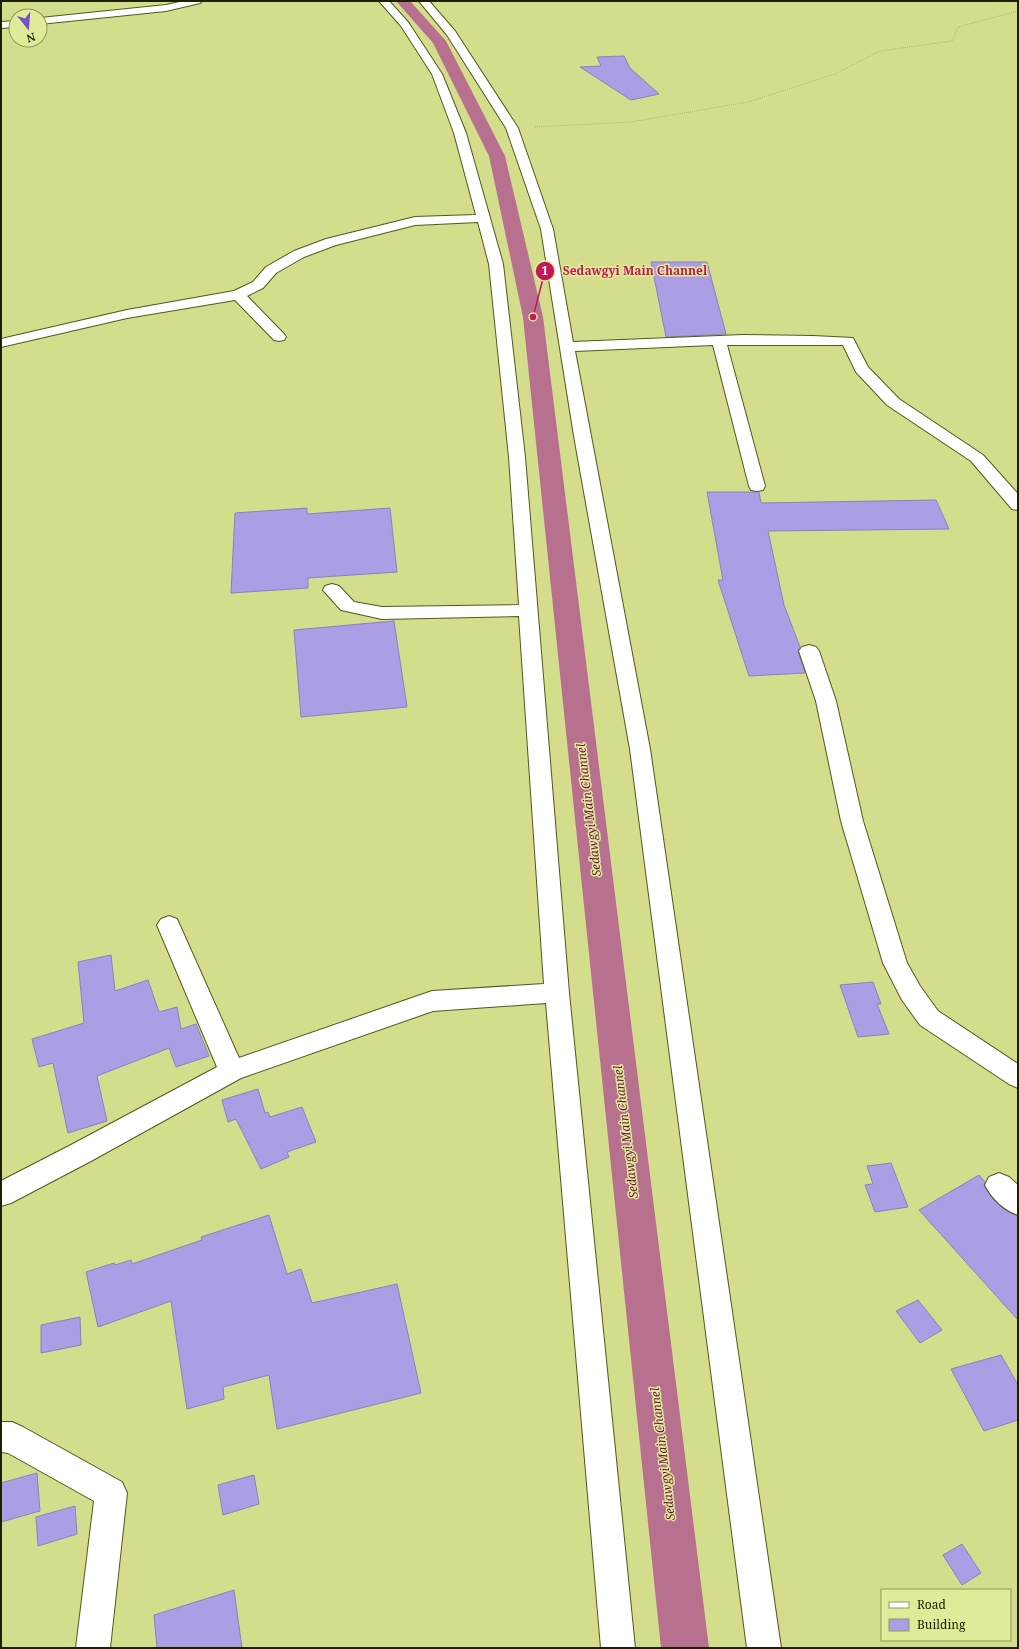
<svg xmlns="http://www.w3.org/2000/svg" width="1019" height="1649" font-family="'Noto Serif',serif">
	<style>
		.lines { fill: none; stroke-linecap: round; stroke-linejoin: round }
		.canal { fill: #b7718e; fill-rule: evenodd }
		.building { fill: #ad9de5; stroke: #8f7ec4 }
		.minor-casing { stroke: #53581a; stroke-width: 2 }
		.path { stroke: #909758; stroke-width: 1; stroke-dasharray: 0.5 1.5; stroke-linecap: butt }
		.minor { fill: #fff; fill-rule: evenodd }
		.labels { text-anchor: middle; stroke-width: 3; stroke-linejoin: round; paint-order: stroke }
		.water-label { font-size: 12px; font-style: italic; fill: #691440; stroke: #e0ea98 }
		.leader { fill: none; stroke: #c2185b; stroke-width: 1.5 }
		.callout-dot { fill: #c2185b; stroke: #e0ea98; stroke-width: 1.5 }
		.mark-label { font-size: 12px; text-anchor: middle; font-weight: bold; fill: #fff }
		.callout-label { font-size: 12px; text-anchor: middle; font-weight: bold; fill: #c2185b; stroke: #e0ea98; stroke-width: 3; stroke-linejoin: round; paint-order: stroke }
	</style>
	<rect width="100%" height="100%" fill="#d3dd8b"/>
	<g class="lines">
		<path class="canal" d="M396,1H410L446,41L505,156L543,317L709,1648H661L523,317L489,156L433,43Z"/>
	</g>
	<g class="building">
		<path d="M624,56L630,68L659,94L631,100L580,67L601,66L597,57Z"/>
		<path d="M651,262H707L726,334L666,337Z"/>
		<path d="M707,492H759L761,503L936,500L949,529L768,531L784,605L800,647L798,651L805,673L749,676L718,580H723Z"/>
		<path d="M307,508V514L390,508L397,572L308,578V588L231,593L235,513Z"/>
		<path d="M394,621L407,707L301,717L294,630Z"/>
		<path d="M111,955L115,991L148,980L159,1012L177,1007L181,1029L196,1024L209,1056L176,1067L169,1048L97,1076L107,1121L68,1133L53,1063L39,1067L32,1039L84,1023L78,962Z"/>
		<path d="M873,982L881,1004H877L889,1034L858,1037L840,985Z"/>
		<path d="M258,1089L265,1113L268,1112L270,1117L302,1107L316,1142L287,1152L289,1157L261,1169L236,1119L228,1122L222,1100Z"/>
		<path d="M891,1163L908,1207L875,1212L865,1185L873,1184L867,1166Z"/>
		<path d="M979,1175L985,1182L984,1186L994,1200L1007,1211L1018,1216V1320L919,1210Z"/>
		<path d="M269,1215L287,1274L301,1269L312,1303L397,1284L421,1393L277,1429L269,1375L223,1387L224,1399L187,1409L171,1301L98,1327L86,1272L114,1263L115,1265L131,1260L132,1264L202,1240L201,1237Z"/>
		<path d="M918,1300L942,1330L920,1343L896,1311Z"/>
		<path d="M80,1317L81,1345L41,1353V1325Z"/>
		<path d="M1001,1355L1018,1385V1420L984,1431L951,1369Z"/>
		<path d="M37,1473L40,1511L1,1522V1483Z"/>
		<path d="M254,1475L259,1504L223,1515L218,1485Z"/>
		<path d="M75,1506L77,1534L38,1546L36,1517Z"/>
		<path d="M962,1544L981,1573L962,1585L943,1555Z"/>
		<path d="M234,1590L242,1648H157L154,1615Z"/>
	</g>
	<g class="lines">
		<defs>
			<g id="minor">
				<path d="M184,1H202L200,3L166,11L40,24V18L166,5Z"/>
				<path d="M379,1H389L408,22L442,74L466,133L503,264L525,457L569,993L635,1648H601L546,1003L433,1011L241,1078L91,1161L11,1203L1,1206V1181L71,1145L217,1067L157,925L161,919L169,916L177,919L239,1058L432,991L544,984L519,616L382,619L341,610L323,590L325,586L332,584L339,586L354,602L382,607L519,605L509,457L489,264L478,222L415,225L336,245L304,257L276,273L263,288L247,296L284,334L286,337L284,340L279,341L274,340L235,300L127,318L1,347V339L127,310L234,291L253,282L266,267L294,251L326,239L415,217L476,215L454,133L432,74L401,26Z"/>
				<path d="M419,1H429L455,31L518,128L553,229L573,342L743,335L813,336L853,338L868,367L899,399L983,455L1018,494V510L1012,509L971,461L887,405L856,372L843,345H727L765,486L763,490L757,491L751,490L749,486L713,345L575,351L650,749L781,1648H747L630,749L574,436L541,229L506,128L447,35Z"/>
				<path d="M16,21V27L1,28V22Z"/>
				<path d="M809,645L816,647L819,651L836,701L863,821L907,963L920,986L938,1011L1018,1064V1088L1009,1084L920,1025L902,1000L883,963L841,821L816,701L799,651L802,647Z"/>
				<path d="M999,1173L1009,1177L1018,1185V1215C1004,1210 992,1199 985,1185L989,1177Z"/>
				<path d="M1,1422H12L23,1427L122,1482L127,1493L110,1648H76L94,1501L8,1453L1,1452Z"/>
			</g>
		</defs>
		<use href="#minor" class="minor-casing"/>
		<path class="path" d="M535,127L631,122L748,102L835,74L880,51L952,41L958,27L1018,11"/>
		<use href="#minor" class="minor"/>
	</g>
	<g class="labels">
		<g class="water-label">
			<text transform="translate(589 810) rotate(-97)" y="4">Sedawgyi Main Channel</text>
			<text transform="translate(626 1132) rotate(-97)" y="4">Sedawgyi Main Channel</text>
			<text transform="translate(663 1454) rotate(-97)" y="4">Sedawgyi Main Channel</text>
		</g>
	</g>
	<path class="leader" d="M533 317L545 271"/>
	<g class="callout-dot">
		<circle cx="533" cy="317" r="4"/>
		<circle cx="545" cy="271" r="10"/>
	</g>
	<g class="mark-label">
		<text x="545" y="275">1</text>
	</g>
	<g class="callout-label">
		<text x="635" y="275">Sedawgyi Main Channel</text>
	</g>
	<rect width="1019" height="1649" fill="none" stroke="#1d1f00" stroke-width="4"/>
	<rect x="881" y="1589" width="130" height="52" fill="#e0ea98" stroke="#92995b"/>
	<rect x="889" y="1602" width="20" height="6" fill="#ffffff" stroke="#92995b"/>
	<text x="917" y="1609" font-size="12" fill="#1d1f00">Road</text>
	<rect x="889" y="1619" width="20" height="12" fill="#ad9de5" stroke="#92995b"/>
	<text x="917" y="1629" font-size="12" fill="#1d1f00">Building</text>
	<g transform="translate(28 28) rotate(163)"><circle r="19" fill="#e0ea98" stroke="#92995b"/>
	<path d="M0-3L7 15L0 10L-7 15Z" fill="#7851ca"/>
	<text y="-6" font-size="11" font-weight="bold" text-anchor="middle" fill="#1d1f00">N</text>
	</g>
</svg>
